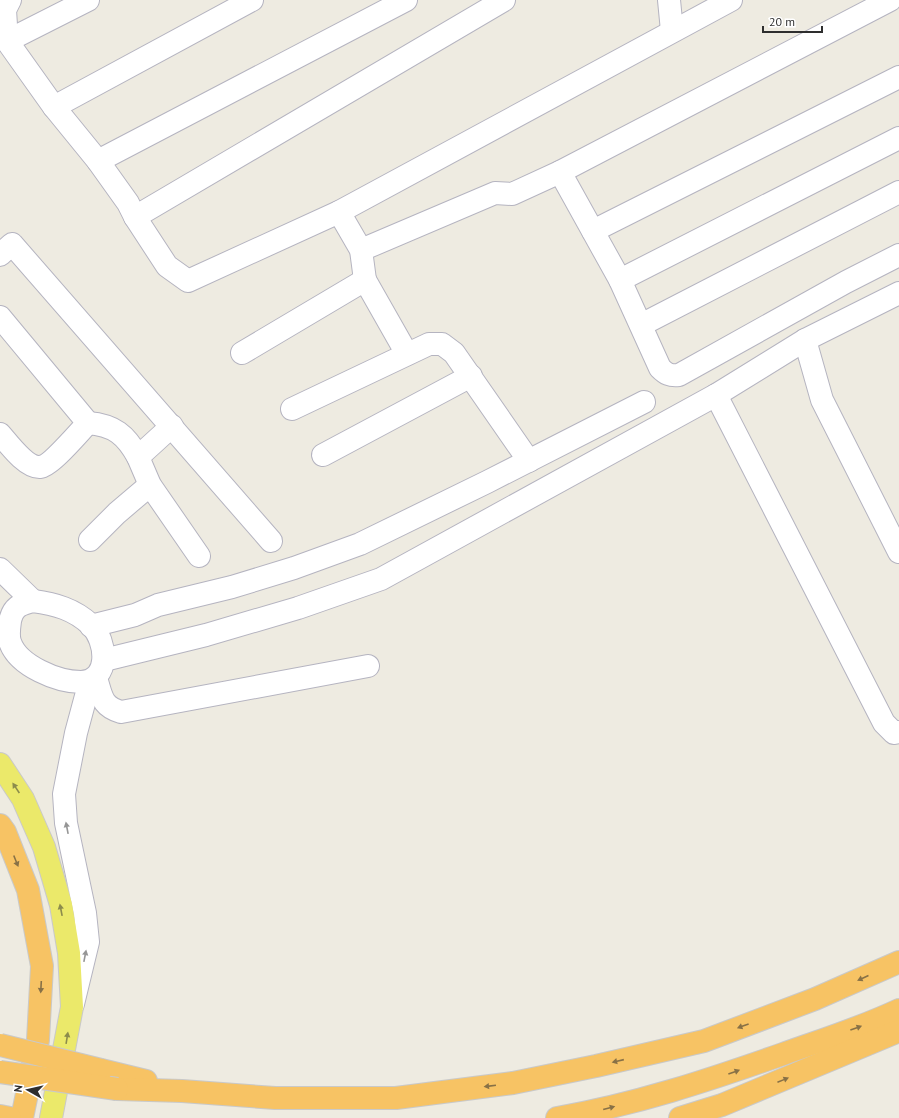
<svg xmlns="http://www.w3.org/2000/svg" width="899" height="1118" font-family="'PT Sans',sans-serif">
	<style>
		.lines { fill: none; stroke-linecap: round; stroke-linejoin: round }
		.minor-casing { stroke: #b5b4c0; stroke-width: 24 }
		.major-casing { stroke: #c9c9c9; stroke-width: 24 }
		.highway-casing { stroke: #c9c9c9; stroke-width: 24 }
		.minor { stroke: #fff; stroke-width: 22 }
		.major { stroke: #ebe96a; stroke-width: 22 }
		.highway { stroke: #f7c364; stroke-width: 22 }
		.highway-bridge-casing { stroke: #c9c9c9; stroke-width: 24; stroke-linecap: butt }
		.highway-bridge { stroke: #f7c364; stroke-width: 22 }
		.oneway { fill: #8c8c4c }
		.oneway2 { fill: #969696 }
		.oneway3 { fill: #887146 }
	</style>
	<rect width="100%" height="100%" fill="#eeebe1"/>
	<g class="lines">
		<defs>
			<g id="minor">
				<path d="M10,0L5,10L7,41L54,107L98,161L128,203L135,217L167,266L188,281L339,212L361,250L365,280L242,353"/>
				<path d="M669,0L672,31"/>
				<path d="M7,41L88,0"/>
				<path d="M54,107L252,0"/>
				<path d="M98,161L406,0"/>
				<path d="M560,172L890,0"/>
				<path d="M339,212L731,0"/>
				<path d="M135,217L504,0"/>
				<path d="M593,231L899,77"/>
				<path d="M361,250L495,193L512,194L560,172L620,280L660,368C666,374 670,376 679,375L846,282L899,255"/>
				<path d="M0,255L12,244L271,541"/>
				<path d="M365,280L407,354"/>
				<path d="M620,280L899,138"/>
				<path d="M0,317L88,423C79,432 51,466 40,467C26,468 8,443 0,434"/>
				<path d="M641,325L899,192"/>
				<path d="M805,340L822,400L899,552"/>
				<path d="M716,395L884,723L894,733L899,732"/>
				<path d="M292,409L429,344H442L454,353L529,461"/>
				<path d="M88,423C114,425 126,435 138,457"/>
				<path d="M172,426L138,457L150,485L199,556"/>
				<path d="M323,455L471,376"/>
				<path d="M90,540L117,513L150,485"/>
				<path d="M0,569L33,601"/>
				<path d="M33,601C55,604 74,609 91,625C107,641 111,681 81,682C58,682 18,666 10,642C8,636 9,628 10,621C13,607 20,604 33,601Z"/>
				<path d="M91,626L135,615L158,605L232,587L294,568L360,544L487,482L644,402"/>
				<path d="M104,660L206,635L298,608L381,579L716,395L805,340L899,293"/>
				<path d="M96,678C102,696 101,706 121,712L368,666"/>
				<path d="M73,1004L88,942L85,913L66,823L64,794L76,733L90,681"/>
			</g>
			<path id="major" d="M0,764L23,799L44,847L61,905L69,953L72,1007L51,1118"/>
			<g id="highway">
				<path d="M0,825L5,832L28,890L42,966L38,1040L22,1118"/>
				<path d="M101,1070L146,1081"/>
				<path d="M117,1089L182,1091L275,1098H396L513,1083L596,1066L704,1041L815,999L899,962"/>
				<path d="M0,1116L10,1118"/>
				<path d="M557,1118C634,1105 709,1080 783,1054C822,1040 861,1028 899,1010"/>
				<path d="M680,1118L722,1105L899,1031"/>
			</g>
		</defs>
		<use href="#minor" class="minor-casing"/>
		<use href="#major" class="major-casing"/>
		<use href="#highway" class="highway-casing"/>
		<use href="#minor" class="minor"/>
		<use href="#major" class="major"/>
		<use href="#highway" class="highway"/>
		<defs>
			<g id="highway-bridge">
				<path d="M0,1045L101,1070"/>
				<path d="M0,1072L117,1089"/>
			</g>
		</defs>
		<use href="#highway-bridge" class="highway-bridge-casing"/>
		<use href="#highway-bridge" class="highway-bridge"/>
	</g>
	<defs><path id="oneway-solid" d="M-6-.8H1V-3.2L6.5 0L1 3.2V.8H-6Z"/></defs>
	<g class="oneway">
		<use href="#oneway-solid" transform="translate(16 788) rotate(-124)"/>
		<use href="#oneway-solid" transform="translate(61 910) rotate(-101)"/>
		<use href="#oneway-solid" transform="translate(67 1038) rotate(-81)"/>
	</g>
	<g class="oneway2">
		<use href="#oneway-solid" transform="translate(67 828) rotate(-101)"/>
		<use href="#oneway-solid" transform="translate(85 956) rotate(-79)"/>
	</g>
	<g class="oneway3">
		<use href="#oneway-solid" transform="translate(16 861) rotate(68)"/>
		<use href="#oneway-solid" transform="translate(863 978) rotate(156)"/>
		<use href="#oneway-solid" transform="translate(41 987) rotate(93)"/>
		<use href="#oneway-solid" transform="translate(743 1026) rotate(160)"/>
		<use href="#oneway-solid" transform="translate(856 1028) rotate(-20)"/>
		<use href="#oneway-solid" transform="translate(618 1061) rotate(167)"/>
		<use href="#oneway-solid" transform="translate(734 1072) rotate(-20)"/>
		<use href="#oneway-solid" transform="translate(783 1080) rotate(-22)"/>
		<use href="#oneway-solid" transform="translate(490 1086) rotate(173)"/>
		<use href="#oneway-solid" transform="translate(609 1108) rotate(-15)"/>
	</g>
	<g transform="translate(28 1090) rotate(278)" stroke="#ffffff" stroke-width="3" paint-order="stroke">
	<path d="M0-3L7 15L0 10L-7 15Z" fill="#2e2e2e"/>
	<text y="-6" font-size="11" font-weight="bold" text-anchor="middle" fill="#2e2e2e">N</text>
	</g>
	<path d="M763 26v6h59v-6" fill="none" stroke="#2e2e2e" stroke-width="2"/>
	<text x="769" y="26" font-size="12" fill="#2e2e2e" stroke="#ffffff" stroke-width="3" paint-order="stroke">20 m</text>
</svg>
